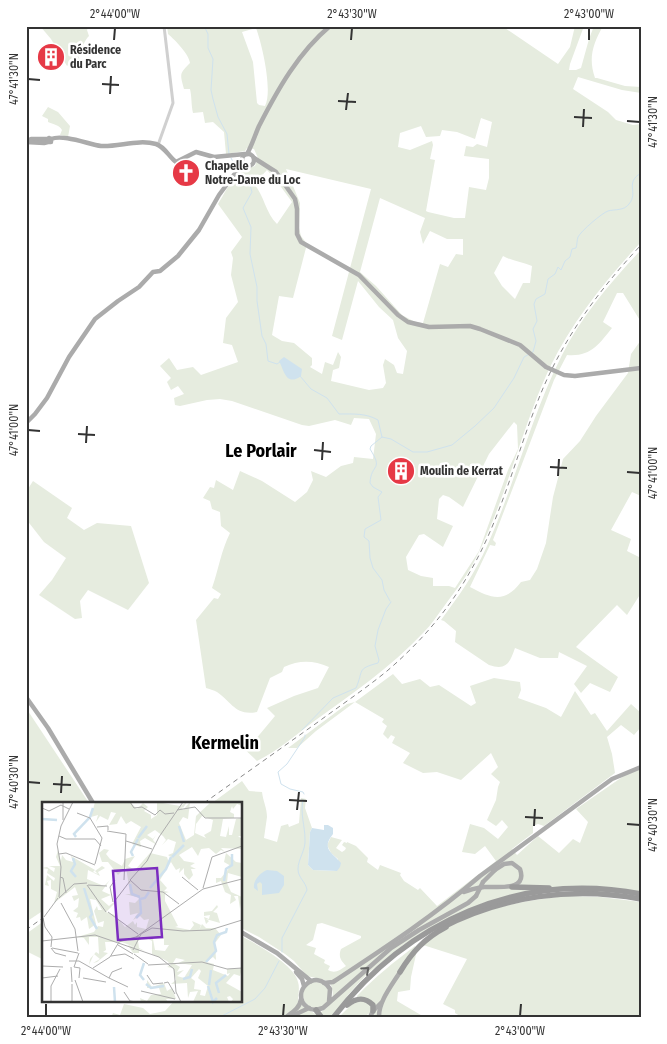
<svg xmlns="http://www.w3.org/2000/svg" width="667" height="1044" font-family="'Fira Sans Condensed',sans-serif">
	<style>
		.green { fill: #e6ecdf; fill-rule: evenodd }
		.water { fill: #cfe2ee }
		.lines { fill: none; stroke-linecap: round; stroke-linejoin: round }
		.stream { stroke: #cfe2ee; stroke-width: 1 }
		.minor { stroke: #d0d0d0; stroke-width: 3 }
		.major { stroke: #ababab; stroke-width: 4.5 }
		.highway { stroke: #9a9a9a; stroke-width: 5.5 }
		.rail { stroke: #888; stroke-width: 1; stroke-dasharray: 5 4; stroke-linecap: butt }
		.major-bridge { stroke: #ababab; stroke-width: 4.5 }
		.oneway { stroke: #636363 }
		.ticks { fill: none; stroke: #333; stroke-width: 2 }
		.labels { text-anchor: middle; stroke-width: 5; stroke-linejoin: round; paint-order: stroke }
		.poi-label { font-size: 12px; font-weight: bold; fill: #333; stroke: #fff; text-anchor: start }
		.district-label { font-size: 18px; font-weight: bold; fill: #000; stroke: #fff }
		.inset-river { fill: none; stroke: #cfe2ee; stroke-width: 2.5 }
		.inset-road { fill: none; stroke: #adadad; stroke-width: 1 }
		.view { fill: #7b2cbf; fill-opacity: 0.15; stroke: #7b2cbf; stroke-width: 2.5 }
		.inset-edge { fill: none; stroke: #333; stroke-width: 2.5 }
		.neatline { fill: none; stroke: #333; stroke-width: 2 }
		.ticks-label { font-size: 12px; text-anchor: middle; fill: #333 }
	</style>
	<rect width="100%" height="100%" fill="#fff"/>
	<g class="green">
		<path d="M40,26H89L87,30L89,36C85,39 82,49 78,55L82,66L70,69L69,64L67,66L51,39Z"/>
		<path d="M167,26H502L558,64L570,47L575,26H584L570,64L569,70H576L581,68L589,39L594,26H603C593,44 588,58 595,78H597L625,86L641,87V93L622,90L578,77L573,89L608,112L616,120L633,125L641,124V242C606,280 573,320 550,367C521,429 507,497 476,558C468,575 456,590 445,605C438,614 432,624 424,632C391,667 352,694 313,722C295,736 277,751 257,761L238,743L246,735L255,740L275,716L267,708L294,696L318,688L329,667C313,660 299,660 284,667L282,672L270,678L257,712C235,716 232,702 217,692C214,690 209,689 206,688L196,620L214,598L218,599L221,594L212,588C219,568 221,551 230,533L221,526L220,512L212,509L210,501L203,498L210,487L214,488L216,480L233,490L240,471L262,481L295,502L307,492L313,480L311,471L326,477L341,466L353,463L354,457L373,459L376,434L369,419L354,418L351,425L335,420L309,426L302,425L232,401L220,399L207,400L180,406L175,405L174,398L184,394L178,386L171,390L167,382L171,378L160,366L169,358L177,370L193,367L201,375L238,362L232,345L223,343L226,318L238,302L231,275L233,258L231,252L242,237L218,204C230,185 232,173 255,166L258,158L254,149L247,148L245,151L226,154L224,132L213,122L205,123L203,112L193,113C191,104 192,98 190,89H184C180,74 179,74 190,63C189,54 175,40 168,34ZM256,28C262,44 273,91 265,106L259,105L257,103L253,62L242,32ZM481,118L492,122L487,147L477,144L473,147L466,146L464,156L489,159V178L486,190L469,187L465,218H454L428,212L426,211L435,160L430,159L433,145L432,141L410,150L398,147L400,133L421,126L426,137L440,136L442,130L457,132L475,139ZM286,169L371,189L332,336L342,340L358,281L379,307L393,320L398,338L407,351L403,374L397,373L394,365L385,359L383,365L386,383L383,388L369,390L331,381L333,370L339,368L341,357L338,352L333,365L325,362L322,374L310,367L312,365V358L294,343L282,341L272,335L279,296L293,298L307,244L301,236L299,228L300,203ZM267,170L276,180L292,202L277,224C266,214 264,195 254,184ZM380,198L425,218L420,232L423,244L430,231L447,239H463V255L456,254L448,267L440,264L423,323L415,322L402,315L376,286L360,272ZM503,256C512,261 522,262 532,266L530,283H523L515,299L502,286L494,273ZM514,422L517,425L518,449L508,470L479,551L455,588L449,586H433V578L421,576L408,570L406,557L419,535L424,534L443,547L453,526L437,519L439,499L443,495L449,497L463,507L489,454ZM392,460L401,466L403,465L414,469L412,475L406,483L396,480L394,475L387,468Z"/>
		<path d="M48,107L58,112L70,126L68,137L60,135L62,130C59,125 55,125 48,122V119L42,116Z"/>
		<path d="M639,252L641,258V322L623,293H617L603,322L612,328C599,344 591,357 567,355L554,380L493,540L496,543L495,546L490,545L470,587C492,599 505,603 521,582L530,580L537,569L546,543L553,497L563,459L580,441L596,416L628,373L631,354L641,340V496L632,492L611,530L631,539L627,551L641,558V593L627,615L617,605L576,647L618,677L610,692L590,683L581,693L574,684L587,666L559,652L558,658H540L515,648C510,662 507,671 489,665L455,642L456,631L444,621L441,620C459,596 475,573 487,546C515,484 531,416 562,355C581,317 610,283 639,252Z"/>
		<path d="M33,481L72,508L67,518L84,530L97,523L131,526L149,583L128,610L88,590L80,601L82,618L75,619L39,595L52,580L66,558L44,542L26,519V492Z"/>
		<path d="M393,674L402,684L420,679L430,687L439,685L471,706L476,703L470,686L494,678L520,682L521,690L518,698L546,708L561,717L575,691L591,715L595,713L607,731L631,704L641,713V727L634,735L621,725L607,737L612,754L615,773L544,826L538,824L533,826V833L512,849L517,855L538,836L559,853L573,839L580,843L588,822L576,809L628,773L641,769V893L535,890L483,903L429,928L403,945L366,975L348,995L331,1018H111L113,1013L120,1015L124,1004L143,1008L150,1014L165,1011L175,1000H241V936C255,943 295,965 298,982C300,988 298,995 298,1001L304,1007L319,1016L321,1012C333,1006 336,993 329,981L307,976L294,961L285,954L259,937L241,928V803H212L242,781L249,791L262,792C263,801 267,808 267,817C266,824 265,831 264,838L277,842L281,826L288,824L289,827L299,823L301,798L306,799L305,808L312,828L310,832L308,865L313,870L337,871L338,859L331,853L327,845L331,837L342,840L336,848L342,852L345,850L346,848L342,845L344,842L347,843V842L356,846L368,858L367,862L378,870L380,865L401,873L400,875L404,881L418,890L420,888L437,906L496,861L485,846L475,854L462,852L470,824L484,828L498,839L508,827L502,820L496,826L487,820L496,800L498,787L500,782L491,774L498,767L491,753L461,780L437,772L423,773L403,763L410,753L392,743L395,737L391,735L388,739L383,734L387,726L382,722L384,719L355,702L316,731L297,748H288L347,704L355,702ZM322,923L361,936V938L341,949C338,957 341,960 346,966C340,970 335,974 328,970L330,966L324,963L325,960L314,954L316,948L306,945L313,940L317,924Z"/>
		<path d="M26,708L89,803H44V910L26,922Z"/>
		<path d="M568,896L601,897L641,902V1018H463L455,1013V1010L443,1004L467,959L423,945C432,939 440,932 449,927C484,907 528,900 568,896Z"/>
		<path d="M44,921V960L26,951V934Z"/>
		<path d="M415,946L417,950L411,977L410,990L398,992L397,1001L426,1018H381L370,1013L362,1018H338L350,1006L358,1001L357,996C375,977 394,962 415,946Z"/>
		<circle cx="316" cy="995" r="13"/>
	</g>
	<g class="water">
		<path d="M284,357L302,369L301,376C286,387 284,370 279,361Z"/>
		<path d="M324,825H328L333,828V834C321,849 332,852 341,863L340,867L337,871L313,870L308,865L310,832L312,828L324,830Z"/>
		<path d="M267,870L277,871L284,876V885L279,893L262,895V884L260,882L257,884L258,891L254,888C253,880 260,873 267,870Z"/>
	</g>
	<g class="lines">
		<g class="stream">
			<path d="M204,26L208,34V48L213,59L211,90L213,99L218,117L227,134L229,154"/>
			<path d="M231,158L236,167"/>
			<path d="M241,174L250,185L252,192L243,208L251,227L250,254L257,287V301L262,336L266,344L268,361L277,364L280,362"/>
			<path d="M300,376L311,389L327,398L339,414C353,414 366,413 378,420L382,437"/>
			<path d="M390,601L384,590L382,580L373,568L370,558L369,541L364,537L365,529L381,520L378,497L382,492L373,487L370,483C371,463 384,471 370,449L371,446L382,437L391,439L413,452H427L452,445L475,426L494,408L514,378L524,357L533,352L536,341L533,329L537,321L534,304L536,299L545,294L548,279L555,274L558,267L561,270L565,261L570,257L572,249L576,248C577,245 577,240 578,237C581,231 602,213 608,211C615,209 624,211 629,204C639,192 624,183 641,173"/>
			<path d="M302,730L333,698L356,688C364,670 356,669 378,663L379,660L375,646L378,630L386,609L391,602"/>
			<path d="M304,794L303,792L290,789L281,784L278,772L287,764L305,737V735"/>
			<path d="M282,952V938L307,890C306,882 298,878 298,869C298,859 306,850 305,839C305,826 300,814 303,800"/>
			<path d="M208,1018H216"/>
			<path d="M218,1018L255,999L265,988L279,961"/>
		</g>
		<path class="minor" d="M158,145L173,103L164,26"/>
		<g class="major">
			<path d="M31,139H48"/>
			<path d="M51,139C63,134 88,144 101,146C119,147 138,139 156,144C165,147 169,157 176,162L196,152L214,157L245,154"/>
			<path d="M26,142L44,143L48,142L49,138L51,139V142H48"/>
			<circle cx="248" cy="160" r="6"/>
			<path d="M247,154C252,145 255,135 259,126C278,89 298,53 330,26"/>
			<path d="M254,158L276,172L295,199L297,209V234L301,242L359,275L398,315L408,322L429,327L470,326L480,329L520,345L546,367L564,375L575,376L641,368"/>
			<path d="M26,423L35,414L47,398L69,357L95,319L118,301L139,287L153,272L160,271L178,256L199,230L219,195L242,164"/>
			<path d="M26,697L48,728L93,803"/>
			<path d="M483,882L495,870"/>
			<path d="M464,892C471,889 477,888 484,887C497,886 528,892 520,869L512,863L504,864L493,871"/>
			<path d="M241,932L277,953L311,981"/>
			<path d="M296,972L302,979L304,986"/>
			<path d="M324,983L333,982C383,949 435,915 480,876L612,779L641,767"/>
			<path d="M329,1002L330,989C316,966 289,993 307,1007C312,1011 317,1010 323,1008L391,948L419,930L468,903L476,896"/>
			<path d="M294,1015L309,1008"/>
			<path d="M370,1017L373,1011L381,1003"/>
			<path d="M285,1018C293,1012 300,1008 301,999"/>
			<path d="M379,1018C378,1002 392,985 400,972"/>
		</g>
		<g class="highway">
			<path d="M512,887L549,888"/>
			<path d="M441,928C503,896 573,886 641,899"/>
			<path d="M400,972C412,952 425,938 446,927"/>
			<path d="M347,1005C356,998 364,996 373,1005V1011"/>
			<path d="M316,1010L322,1018"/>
			<path d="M333,1018C407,921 519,871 641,894"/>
		</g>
		<g class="rail">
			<path d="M204,803C242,776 280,749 318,722C341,705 365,689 387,671C421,642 450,608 471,570C502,516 516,455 539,398C562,340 598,291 641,245"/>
			<path d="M26,930L44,917"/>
		</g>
		<path class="major-bridge" d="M476,896L483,882"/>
	</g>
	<defs><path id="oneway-chevron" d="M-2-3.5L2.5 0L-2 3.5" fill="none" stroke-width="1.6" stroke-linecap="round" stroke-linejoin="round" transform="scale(1.25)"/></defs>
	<use class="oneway" href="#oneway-chevron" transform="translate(366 970) rotate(-42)"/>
	<path class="ticks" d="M114,40L115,28M351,40L352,28M589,40V28M28,79L40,80M102,84L119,85M110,94L111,76M338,101L356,102M346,110L348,93M574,117L592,118M627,121L640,122M583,127L584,109M28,430L40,431M78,434L95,435M86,443L87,426M314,450L331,452M322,460L323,442M550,467L567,468M627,472L640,473M558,476L559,459M28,782L40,783M53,784L71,785M61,793L62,776M289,800L307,801M297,810L299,792M525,817L543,818M627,824L640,825M534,826L535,809M46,1016V1004M283,1016L284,1004M520,1016L521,1004"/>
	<defs>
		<symbol id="building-disc" viewBox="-11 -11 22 22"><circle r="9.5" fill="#e63946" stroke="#fff"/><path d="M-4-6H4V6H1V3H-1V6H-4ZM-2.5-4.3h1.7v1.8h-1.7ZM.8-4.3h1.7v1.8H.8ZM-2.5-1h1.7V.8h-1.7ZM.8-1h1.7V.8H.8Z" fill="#fff"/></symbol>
		<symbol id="church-disc" viewBox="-11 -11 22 22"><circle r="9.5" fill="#e63946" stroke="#fff"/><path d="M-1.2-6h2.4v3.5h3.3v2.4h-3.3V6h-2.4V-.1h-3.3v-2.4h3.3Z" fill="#fff"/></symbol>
	</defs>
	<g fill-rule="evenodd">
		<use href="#building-disc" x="35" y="41" width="32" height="32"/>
		<use href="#church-disc" x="170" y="157" width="32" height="32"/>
		<use href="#building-disc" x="385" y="455" width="32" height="32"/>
	</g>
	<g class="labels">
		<g class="poi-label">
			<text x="70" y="54">Résidence<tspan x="70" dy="14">du Parc</tspan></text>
			<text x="205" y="170">Chapelle<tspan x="205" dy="14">Notre-Dame du Loc</tspan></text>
			<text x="420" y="475">Moulin de Kerrat</text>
		</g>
		<g class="district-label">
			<text x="261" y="457">Le Porlair</text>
			<text x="225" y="749">Kermelin</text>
		</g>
	</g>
	<g transform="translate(42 802)">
		<rect width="200" height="200" fill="#fff"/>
		<path d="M53,0H88L95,7L101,1L106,5L102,9L109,13V17L115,13V0L138,4L145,0L141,6L139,4L141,8L148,0L146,17L141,15L137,21L144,38L152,33L154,14L169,0H200V4L195,2L191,7L190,4L188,10L192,12V16L181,17L178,34L184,35L187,24V33H190L194,17L199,16L200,34H196L200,37V47L179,46L183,50L179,48L174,52L167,46L159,47L156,54L150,45L137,53L142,59L153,61L148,64L154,67H149L151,73L147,78L142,72V66L137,71L138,66L134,68L129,60L118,78L125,86L122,89L127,90L123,91V99L136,124L133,125L148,128L152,123L150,119L159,123L157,128L160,122L164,126H173L179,133L173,141L174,158L171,155L164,160L172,162L171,168L186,174L188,171L185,172V167L200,166L198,174L192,172L184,181L200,190V200H189L191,197L188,194L185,195L187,200H151L156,189L148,190L146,196L145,181L129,182L134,178L131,166L125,165L129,163L125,159L110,152V139L103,135L96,139L97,146L103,149L97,147V151H91L86,143L95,146L80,140H63L64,148L61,150L66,151L55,160L51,161L58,157L52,152L47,163L48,157L54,150L57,152L56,135H47V143L42,136L35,135L52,130L56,124L61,125L62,119L56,121L52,109L55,104L56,108H60L54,98L48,97L54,122L47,127L45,115L39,119L38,115L34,116L36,111L31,109L36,105L37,96L32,99L30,94L36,93L33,85L12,101L15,90L9,87V78L5,79L7,84L3,83L5,73L12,79L13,76L5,71L6,67L0,66L5,65L12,70L13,66L7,64H18L14,55L16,48L19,59L20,53L24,58L31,60L29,54L53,68L51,70L56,72L53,69L60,64L63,66L56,70L58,74L46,68L45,77L62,84L68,78L60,89L69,93L59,97L67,104L72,100L73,101L64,110L73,113L83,125L91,119L93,123L95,120V125L104,127L107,117L102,118L98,114L91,118L96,111L88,113L87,100L93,101L98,96L83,92H88L84,65L76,73L66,60H60L57,51L62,47L67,48L64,52L68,57L80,64L83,57L93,54L86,64L93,68L108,51L125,55L127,61L129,55L126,53L131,51L134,40L126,37L120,43L124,38L121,34L113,28L105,33L111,37L114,33L111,38L115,43L103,36L98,39L99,45L90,42L99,25L89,19L84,22L79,14L75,22L67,23L74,11L69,10L66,18L58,14L54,20L56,13L49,15ZM160,14L171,18L169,29L162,33L164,36L153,31L154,22ZM114,135L122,137V143H127L123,149L113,148L111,137ZM134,156L143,158L136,161L150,163L142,176L135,174L142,168L135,170L138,165L131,161ZM157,167L159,169L156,176L166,184L163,194L158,193L159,188L152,187L153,179L149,176ZM184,51L194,60L200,61V75L186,71L185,81L189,90L200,95L198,107L196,94H192L194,98L188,102L189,93L183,90L179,79L174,81V76H179L189,64L182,60ZM175,103L176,105L171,110L175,111L178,121L164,117L167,119L164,122L162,115L167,117L168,113L162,114V110L170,109ZM105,178L110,185L122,181L125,189L130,186L134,197H124L126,200H99L98,196L105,199L109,193L119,192L117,186H105Z" fill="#e6ecdf" fill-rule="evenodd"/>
		<path class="inset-river" d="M0,17L15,18M137,24L142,40M34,35L32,32L48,15L51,6M96,36L105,24M91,54L89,50L96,37M130,55L142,43M31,56L33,62L29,69L34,75M182,79L184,67L190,63V52M88,82L90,92L98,95M42,86L50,112L48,115L55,127M108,86L124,67L129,55M94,116L99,111L98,97L103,96L107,90M164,160L174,149L172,140L175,133L184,130L185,126M141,177L148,175L150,167M102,178L98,173L102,161M104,182L109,186L122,184M167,183L169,168M166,184L171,200L175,196M72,185L73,200M177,191L174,181L184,173"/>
		<path class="inset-road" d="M88,0L92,6L100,5L113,13L118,8L123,12L132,11M0,6L7,9L19,3L27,7M135,8L153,5L163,16H200M35,11L48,16L60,36L53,62M21,18V0M55,25L66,24V28M65,29L84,32L82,78M17,34L24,37H53L59,44M84,39L110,47M17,52L24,51L53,63M18,75L21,76L24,91M140,75L156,88M88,78L105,59L117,35L141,0M88,78L99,88L121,90L137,102M45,83L64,110M46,83L65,84M161,86L170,55L200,44M161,87L200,77M17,95L19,65L15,42L19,24L31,0M17,96L32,82L45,81M71,100L68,85L73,78M72,100L88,79M19,101L33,127L36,149M66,110L96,132M2,115L16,96M1,116L3,125L10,135L9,145M94,135L161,87M0,139L53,133L117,155L132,167L134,190L139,200M76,143L91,152M9,146L13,151L24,154M10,146L36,151M91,148L99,132L110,126L141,129L168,128L200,118M92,152L106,162M69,154L83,152L92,157M27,159H37L67,176M106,163L160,160L185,167L200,166M0,164L21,165M29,165L30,180M51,166L68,155L77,140L97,134M105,173L111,182L121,181M0,176L16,174M37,176L38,166L32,165L37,151M41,176L64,180M67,176L70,170L80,166M67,176L86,185M33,178L41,200M122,181L126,180L133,192M30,182V200M99,189L133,197M82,190L88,199L94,200M9,200V184L18,167"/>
		<path class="view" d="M115,66L120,135L76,138L71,69Z"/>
		<rect width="200" height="200" class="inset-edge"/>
	</g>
	<rect width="667" height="1044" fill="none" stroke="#ffffff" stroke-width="55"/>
	<rect x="28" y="28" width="612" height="988" class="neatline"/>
	<g class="ticks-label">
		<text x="115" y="18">2°44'00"W</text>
		<text x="352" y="18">2°43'30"W</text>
		<text x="589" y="18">2°43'00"W</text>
		<text transform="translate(14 79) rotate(-90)" y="4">47°41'30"N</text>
		<text transform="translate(653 122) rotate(-90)" y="4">47°41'30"N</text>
		<text transform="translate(14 430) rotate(-90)" y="4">47°41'00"N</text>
		<text transform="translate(653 473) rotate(-90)" y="4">47°41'00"N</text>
		<text transform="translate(14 782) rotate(-90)" y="4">47°40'30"N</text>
		<text transform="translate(653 825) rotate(-90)" y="4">47°40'30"N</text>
		<text x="46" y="1035">2°44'00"W</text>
		<text x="283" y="1035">2°43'30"W</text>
		<text x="520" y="1035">2°43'00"W</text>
	</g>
</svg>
